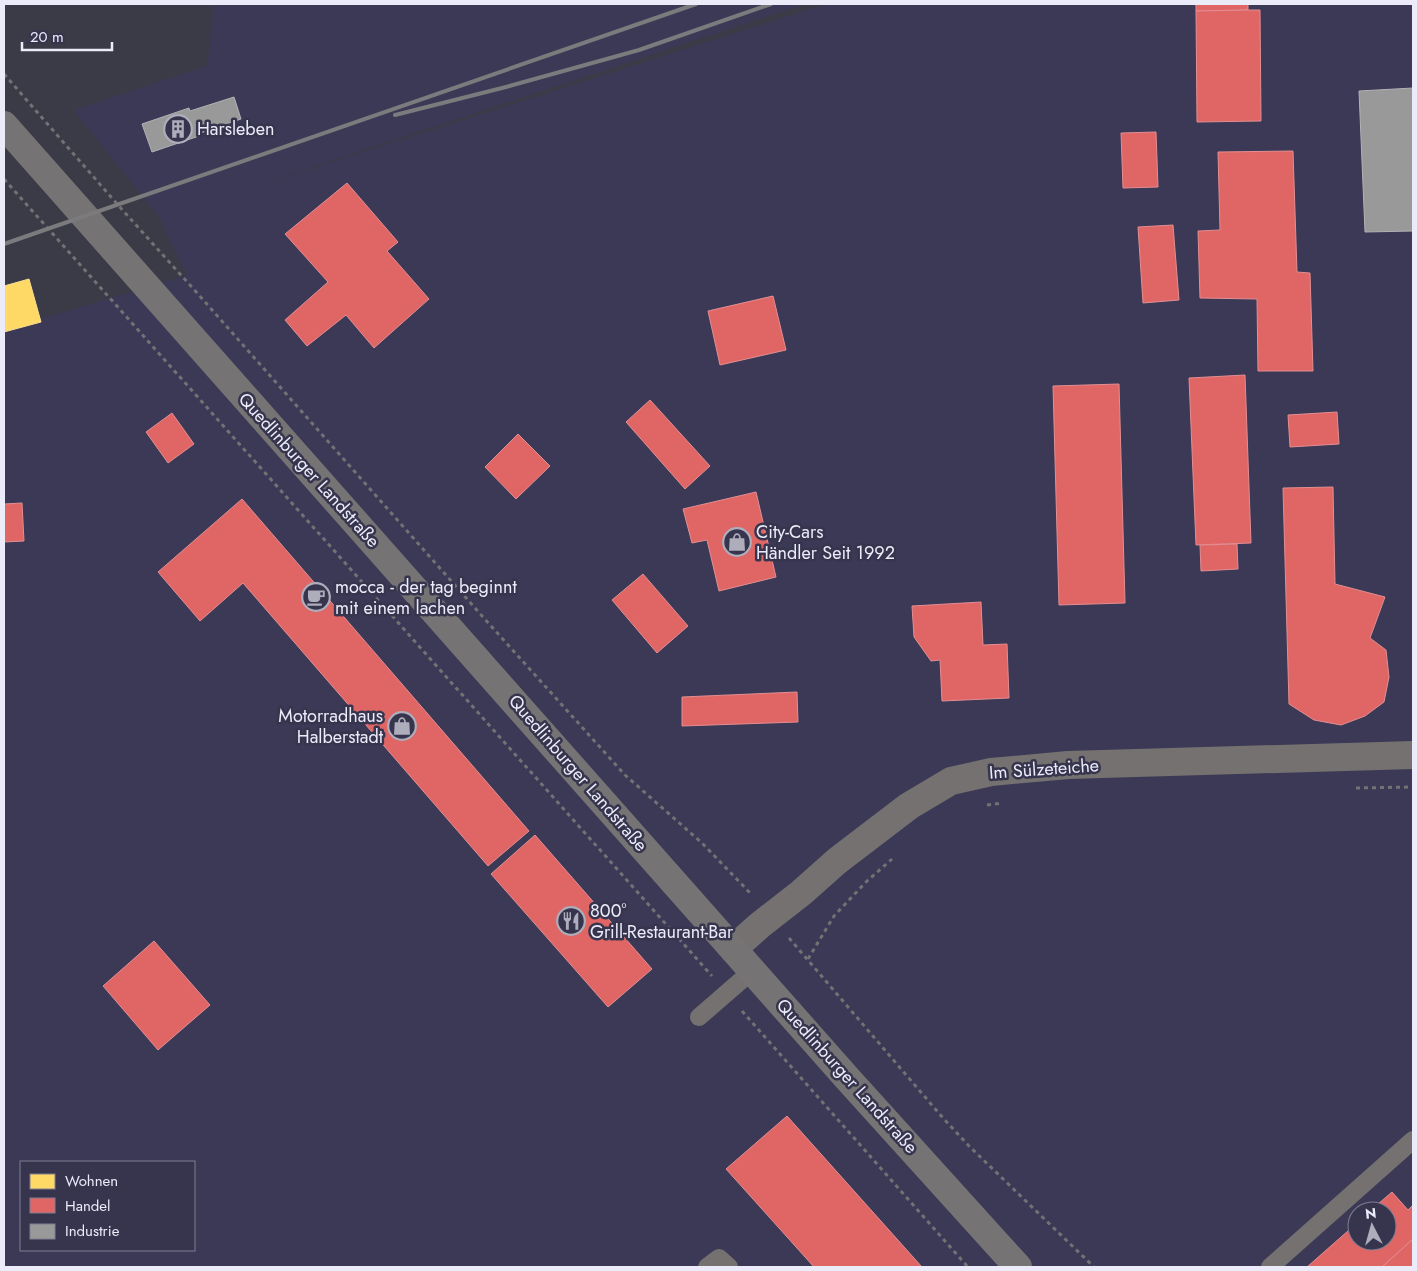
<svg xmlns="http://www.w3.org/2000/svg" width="1417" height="1271" font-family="Jost,sans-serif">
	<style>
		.built { fill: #3b3956; fill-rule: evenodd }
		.homes { fill: #ffd966; stroke: #f9de92 }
		.shops { fill: #e06666; stroke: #e38e92 }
		.industry { fill: #999; stroke: #b2b2b6 }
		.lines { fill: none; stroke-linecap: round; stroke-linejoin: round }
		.path { stroke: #727275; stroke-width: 3; stroke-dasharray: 4 4; stroke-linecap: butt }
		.service { stroke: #747170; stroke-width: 18 }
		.minor { stroke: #747170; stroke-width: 28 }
		.secondary { stroke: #767374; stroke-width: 28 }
		.rail { stroke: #7b7a7c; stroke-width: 4 }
		.labels { text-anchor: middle; stroke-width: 5; stroke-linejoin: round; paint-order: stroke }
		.poi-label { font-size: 18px; fill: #ebebfa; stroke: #36354d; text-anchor: start }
		.street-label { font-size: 18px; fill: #ebebfa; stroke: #36354d }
	</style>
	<rect width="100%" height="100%" fill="#3b3b47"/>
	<path class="built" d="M214,4H805L235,193L826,4H1413V1267H4V330L187,275L159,217L74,110L207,66ZM21,1162H194V1250H21ZM1357,1211H1387V1241H1357Z"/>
	<path class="homes" d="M29,279L41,322L4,332V286Z"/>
	<g class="shops">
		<path d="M1196,4H1248V10L1196,11Z"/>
		<path d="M1248,10H1260L1261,121L1197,122L1196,11Z"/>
		<path d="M1156,132L1158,187L1123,188L1121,133Z"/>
		<path d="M1293,151L1297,272L1310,273L1313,371H1258L1257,299L1200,298L1198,231L1220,230L1218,152Z"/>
		<path d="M347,183L398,242L387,251L429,299L374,348L346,315L307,346L285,320L328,282L285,234Z"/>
		<path d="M1173,225L1179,300L1143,303L1138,227Z"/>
		<path d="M773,296L786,350L720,365L708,311Z"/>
		<path d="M1245,375L1251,543L1196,545L1189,378Z"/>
		<path d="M1119,384L1125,603L1059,605L1053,386Z"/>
		<path d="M650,400L710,466L685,489L626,422Z"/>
		<path d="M1337,412L1339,444L1290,447L1288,415Z"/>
		<path d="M172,413L194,444L168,463L146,432Z"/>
		<path d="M518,434L550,466L516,499L485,467Z"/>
		<path d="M1333,487L1335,584L1385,597L1370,638L1386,650L1389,677L1384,702L1365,716L1341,725L1314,720L1289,704L1283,488Z"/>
		<path d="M756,492L776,577L719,591L707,540L692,543L683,509Z"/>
		<path d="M242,499L529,831L488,866L243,583L200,621L158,572Z"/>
		<path d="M22,503L24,541L4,542V504Z"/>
		<path d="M1237,544L1238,569L1201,571L1200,545Z"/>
		<path d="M643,574L688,626L657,653L612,600Z"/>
		<path d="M981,602L983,645L1007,644L1009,698L942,701L940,660L931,661L914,637L912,606Z"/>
		<path d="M797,692L798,722L682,726V697Z"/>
		<path d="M535,835L652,969L608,1007L491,874Z"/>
		<path d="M154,941L210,1005L158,1050L103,986Z"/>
		<path d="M787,1116L922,1267H814L726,1169Z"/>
		<path d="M1392,1192L1408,1210L1413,1205V1239L1382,1267H1307L1357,1223V1241H1387V1211H1370Z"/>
		<path d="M1413,1239V1267H1382Z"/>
	</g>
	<g class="industry">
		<path d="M1413,88V231L1365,232L1359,91Z"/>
		<path d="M234,97L241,119L198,134L199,136L152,152L142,124L189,108L190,111Z"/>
	</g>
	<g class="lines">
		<g class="path">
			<path d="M4,74L118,205L198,294L491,626L625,775L702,843L752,895"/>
			<path d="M4,179L712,976"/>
			<path d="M1356,788L1413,787"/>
			<path d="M987,805L1003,803"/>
			<path d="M789,938L943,1118L969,1146L1094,1267"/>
			<path d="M808,959L834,916L866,882L892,859"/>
			<path d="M742,1011L968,1267"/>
		</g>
		<g class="service">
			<path d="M699,1017L752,971"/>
			<path d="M707,1267L719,1258L729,1267"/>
			<path d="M1270,1267L1413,1140"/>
		</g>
		<path class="minor" d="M733,949L760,925L801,893L837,861L909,806L951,781L991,772L1068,765L1413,755"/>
		<path class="secondary" d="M4,125L847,1078L1018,1267"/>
		<g class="rail">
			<path d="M395,115L506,87L639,50L771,4"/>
			<path d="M4,244L696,4"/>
		</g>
	</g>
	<defs>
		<symbol id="building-ring" viewBox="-11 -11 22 22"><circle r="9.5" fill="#36354d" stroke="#adadbb" stroke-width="1.5"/><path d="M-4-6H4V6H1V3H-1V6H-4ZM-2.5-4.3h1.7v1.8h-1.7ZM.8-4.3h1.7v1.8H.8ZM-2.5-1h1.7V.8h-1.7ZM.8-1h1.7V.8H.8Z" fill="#adadbb"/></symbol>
		<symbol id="shop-ring" viewBox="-11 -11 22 22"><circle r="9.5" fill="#36354d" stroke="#adadbb" stroke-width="1.5"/><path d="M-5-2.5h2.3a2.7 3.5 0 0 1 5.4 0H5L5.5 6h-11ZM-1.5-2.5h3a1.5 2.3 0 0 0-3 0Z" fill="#adadbb"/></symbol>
		<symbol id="cafe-ring" viewBox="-11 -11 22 22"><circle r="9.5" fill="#36354d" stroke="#adadbb" stroke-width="1.5"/><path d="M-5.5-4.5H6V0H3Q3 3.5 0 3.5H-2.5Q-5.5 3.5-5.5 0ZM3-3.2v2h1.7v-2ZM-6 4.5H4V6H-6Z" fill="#adadbb"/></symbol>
		<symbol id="restaurant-ring" viewBox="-11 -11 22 22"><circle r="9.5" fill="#36354d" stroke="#adadbb" stroke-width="1.5"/><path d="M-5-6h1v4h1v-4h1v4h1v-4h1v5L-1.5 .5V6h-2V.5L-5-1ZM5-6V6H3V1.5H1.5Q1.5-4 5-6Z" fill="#adadbb"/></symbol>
	</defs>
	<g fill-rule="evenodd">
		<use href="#building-ring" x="162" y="113" width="32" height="32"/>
		<use href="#shop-ring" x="721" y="526" width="32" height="32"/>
		<use href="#cafe-ring" x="300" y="581" width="32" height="32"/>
		<use href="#shop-ring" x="386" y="710" width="32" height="32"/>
		<use href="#restaurant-ring" x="555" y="905" width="32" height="32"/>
	</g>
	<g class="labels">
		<g class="poi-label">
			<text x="197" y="135">Harsleben</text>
			<text x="756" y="538">City-Cars<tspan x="756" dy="21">Händler Seit 1992</tspan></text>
			<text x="335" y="593">mocca - der tag beginnt<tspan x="335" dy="21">mit einem lachen</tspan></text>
			<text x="383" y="722" text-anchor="end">Motorradhaus<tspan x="383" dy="21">Halberstadt</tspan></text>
			<text x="590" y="917">800°<tspan x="590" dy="21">Grill-Restaurant-Bar</tspan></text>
		</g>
		<g class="street-label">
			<text transform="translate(309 470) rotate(48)" y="6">Quedlinburger Landstraße</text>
			<text transform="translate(1044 769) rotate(-4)" y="6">Im Sülzeteiche</text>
			<text transform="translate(578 773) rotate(49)" y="6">Quedlinburger Landstraße</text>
			<text transform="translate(847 1076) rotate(48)" y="6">Quedlinburger Landstraße</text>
		</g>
	</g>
	<rect width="1417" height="1271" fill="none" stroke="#ebebfa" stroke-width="10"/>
	<rect x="20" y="1161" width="175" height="90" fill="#36354d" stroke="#7e7e92"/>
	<rect x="30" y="1174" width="25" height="15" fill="#ffd966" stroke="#7e7e92"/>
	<text x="65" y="1186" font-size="15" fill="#ebebfa">Wohnen</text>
	<rect x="30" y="1198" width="25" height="15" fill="#e06666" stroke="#7e7e92"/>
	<text x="65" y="1211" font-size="15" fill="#ebebfa">Handel</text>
	<rect x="30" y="1224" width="25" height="15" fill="#999999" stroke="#7e7e92"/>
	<text x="65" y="1236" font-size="15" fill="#ebebfa">Industrie</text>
	<g transform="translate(1372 1226) rotate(354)"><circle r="24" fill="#36354d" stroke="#7e7e92"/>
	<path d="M0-4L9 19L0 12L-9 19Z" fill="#adadbb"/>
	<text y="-8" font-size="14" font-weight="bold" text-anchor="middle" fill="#ebebfa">N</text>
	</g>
	<path d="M22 42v8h90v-8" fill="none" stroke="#ebebfa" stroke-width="2.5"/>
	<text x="30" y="42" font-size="15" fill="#ebebfa" stroke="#36354d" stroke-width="4" paint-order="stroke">20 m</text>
</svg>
